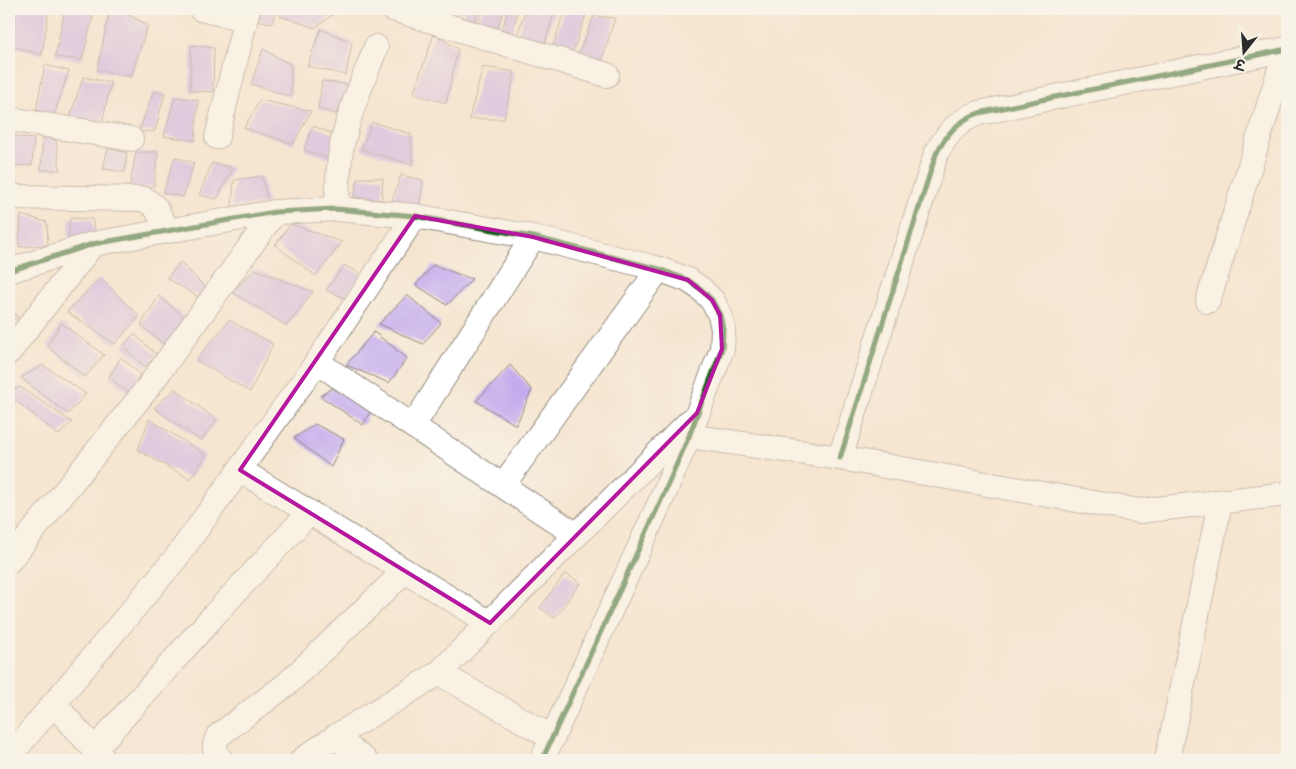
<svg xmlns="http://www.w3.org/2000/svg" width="1296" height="769" font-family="Delius,'Playpen Sans Deva',sans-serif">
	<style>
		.building { fill: #c3abed }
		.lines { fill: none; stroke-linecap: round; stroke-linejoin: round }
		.minor-casing { stroke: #90887e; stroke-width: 26 }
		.minor { stroke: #fff; stroke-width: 24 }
		.cycleway-casing { stroke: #f7f3e8; stroke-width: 8 }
		.cycleway { stroke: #1b5e20; stroke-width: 5 }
		.marked { fill: none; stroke: #b5179e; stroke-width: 4; stroke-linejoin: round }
	</style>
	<rect width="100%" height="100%" fill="#f7f3e8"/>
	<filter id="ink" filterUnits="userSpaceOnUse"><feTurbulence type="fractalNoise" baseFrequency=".02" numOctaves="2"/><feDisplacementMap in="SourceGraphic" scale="10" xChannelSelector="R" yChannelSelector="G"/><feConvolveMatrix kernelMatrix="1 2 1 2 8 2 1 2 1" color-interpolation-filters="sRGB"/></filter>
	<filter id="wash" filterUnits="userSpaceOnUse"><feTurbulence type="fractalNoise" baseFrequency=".0096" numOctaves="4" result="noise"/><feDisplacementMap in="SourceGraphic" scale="20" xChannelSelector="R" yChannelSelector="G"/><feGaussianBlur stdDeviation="1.12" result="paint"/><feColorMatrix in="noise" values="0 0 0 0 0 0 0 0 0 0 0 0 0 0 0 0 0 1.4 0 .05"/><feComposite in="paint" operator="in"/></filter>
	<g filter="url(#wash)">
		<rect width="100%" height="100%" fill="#f5e5d0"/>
		<g id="blocks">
			<g class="building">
				<path d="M16,9H49L42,55L12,46Z"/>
				<path d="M65,9H95L82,60L55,57Z"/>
				<path d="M110,9H118L148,25L131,77L97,70Z"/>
				<path d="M258,9H277L272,23L255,20Z"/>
				<path d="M285,9H314L332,15L315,28L280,16Z"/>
				<path d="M465,9H478L473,27L460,23Z"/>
				<path d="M483,9H504L496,33L476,28Z"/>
				<path d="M508,9H518L511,37H500Z"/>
				<path d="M526,9H555L544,47L516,39Z"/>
				<path d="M565,9H576L586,15L572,54L552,49Z"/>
				<path d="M594,16L615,18L601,63L579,53Z"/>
				<path d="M321,29L352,42L346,75L307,66Z"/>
				<path d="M434,34L458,49L446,103L413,94Z"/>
				<path d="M191,45L214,48L213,92L190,91Z"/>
				<path d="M263,49L291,65V97L251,84Z"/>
				<path d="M45,65L69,71L54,115L36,110Z"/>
				<path d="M483,67L515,72L504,119H469Z"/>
				<path d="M83,77L111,83L102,123L70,118Z"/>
				<path d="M322,81L351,85L336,114L318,109Z"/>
				<path d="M153,92L165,93L155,131L139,132Z"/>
				<path d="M175,97L198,100L195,141L164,136Z"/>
				<path d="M260,100L311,111L293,144L244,128Z"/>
				<path d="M372,122L411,134L412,165L361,149Z"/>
				<path d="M313,126L334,134L331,159L304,150Z"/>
				<path d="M12,136L34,139L32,165L9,166V146Z"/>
				<path d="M43,137L56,140L60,170H41Z"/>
				<path d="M108,148L127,153L125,172L103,169Z"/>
				<path d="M136,152H158L154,186L129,190Z"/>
				<path d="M175,157L194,163L183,197L163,193Z"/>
				<path d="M212,163L233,168L217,199L199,195Z"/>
				<path d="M401,175L423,180L419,207L391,203Z"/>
				<path d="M262,176L268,204L232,207L234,180Z"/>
				<path d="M358,178H383L382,200L354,197Z"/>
				<path d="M21,215L47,222L48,245L19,247Z"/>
				<path d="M70,218L92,219L96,238L68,242Z"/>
				<path d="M291,224L342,242L316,276L275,245Z"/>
				<path d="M180,262L207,289L200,298L167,278Z"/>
				<path d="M344,265L361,274L345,298L326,290Z"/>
				<path d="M433,265L472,279L447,305L416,285Z"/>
				<path d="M255,269L313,292L287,326L232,292Z"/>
				<path d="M100,278L139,316L115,344L67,312Z"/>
				<path d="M407,295L441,323L423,344L379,324Z"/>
				<path d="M159,296L189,321L168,348L141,325Z"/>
				<path d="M9,305L18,318L9,322Z"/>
				<path d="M229,320L273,344L250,392L196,360Z"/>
				<path d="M61,323L104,355L85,377L47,346Z"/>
				<path d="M374,332L407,358L389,383L346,365Z"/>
				<path d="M134,334L157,355L145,367L123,346Z"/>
				<path d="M121,357L140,374L130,394L109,377Z"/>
				<path d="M43,365L86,394L68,414L21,378Z"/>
				<path d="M510,365L532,390L516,425L476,401Z"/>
				<path d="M20,387L72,422L59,435L9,395V392Z"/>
				<path d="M332,388L372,408L363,425L320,396Z"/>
				<path d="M175,389L217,420L201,441L154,408Z"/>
				<path d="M149,419L206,455L190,479L138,450Z"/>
				<path d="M315,424L344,439L331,467L294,438Z"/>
				<path d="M565,573L580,583L555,618L540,608Z"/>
			</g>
		</g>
	</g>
	<g filter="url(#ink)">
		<use href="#blocks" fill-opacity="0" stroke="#90887e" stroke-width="1"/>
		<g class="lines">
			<defs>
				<g id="minor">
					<path d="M201,9L245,19"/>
					<path d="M393,9L607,75"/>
					<path d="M9,119L131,139"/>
					<path d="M217,137L248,9"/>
					<path d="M9,197L145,199L156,208L167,230"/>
					<path d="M336,209C338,190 338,169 341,150C348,114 363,81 376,47"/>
					<path d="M9,271L93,244L275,212L336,209L415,216L533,237L659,269L688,280L701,289L712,300L720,315L723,329L722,349L689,436L662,498L542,760"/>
					<path d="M1208,301L1286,50"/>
					<path d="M9,352L93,244"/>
					<path d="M317,362L575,534"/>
					<path d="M413,426L533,237"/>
					<path d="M689,436L840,458L1139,511L1287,494"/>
					<path d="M840,458L936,154C946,135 958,120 979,113L1287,49"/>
					<path d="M240,470L490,623"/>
					<path d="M503,485L659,269"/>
					<path d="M9,561L146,390L275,212"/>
					<path d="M439,673L553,738"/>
					<path d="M54,704L104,760"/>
					<path d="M335,737L365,760"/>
					<path d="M94,750L215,614L309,513"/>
					<path d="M9,757L176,558L317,362L415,216"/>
					<path d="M221,760C214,751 213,747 218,736L287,684L405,571"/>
					<path d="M302,760L335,737L439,673L690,421"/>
					<path d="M1167,760L1220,503"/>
				</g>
			</defs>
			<use href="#minor" class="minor-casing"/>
			<use href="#minor" class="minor"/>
			<defs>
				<g id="cycleway">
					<path d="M9,271L93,244L275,212L336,209L415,216L533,237L659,269L688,280L701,289L712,300L720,315L723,329L722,349L689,436L662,498L542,760"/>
					<path d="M840,458L936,154C946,135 958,120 979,113L1287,49"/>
				</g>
			</defs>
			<use href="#cycleway" class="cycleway-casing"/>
			<use href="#cycleway" class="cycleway"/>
		</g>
	</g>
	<path d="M0 0H1296V769H0ZM415,216L533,237L688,280L712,300L720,315L722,349L697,413L490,623L240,470Z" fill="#f5e5d0" fill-opacity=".55" fill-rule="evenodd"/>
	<path class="marked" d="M415,216L533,237L688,280L712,300L720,315L722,349L697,413L490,623L240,470Z"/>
	<rect width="1296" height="769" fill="none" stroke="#f7f3e8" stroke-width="30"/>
	<g transform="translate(1244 52) rotate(197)" stroke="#f7f3e8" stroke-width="4" paint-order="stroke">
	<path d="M0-4L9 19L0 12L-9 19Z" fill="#2b2b2b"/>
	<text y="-8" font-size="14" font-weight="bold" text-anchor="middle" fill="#2b2b2b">उ</text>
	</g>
</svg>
